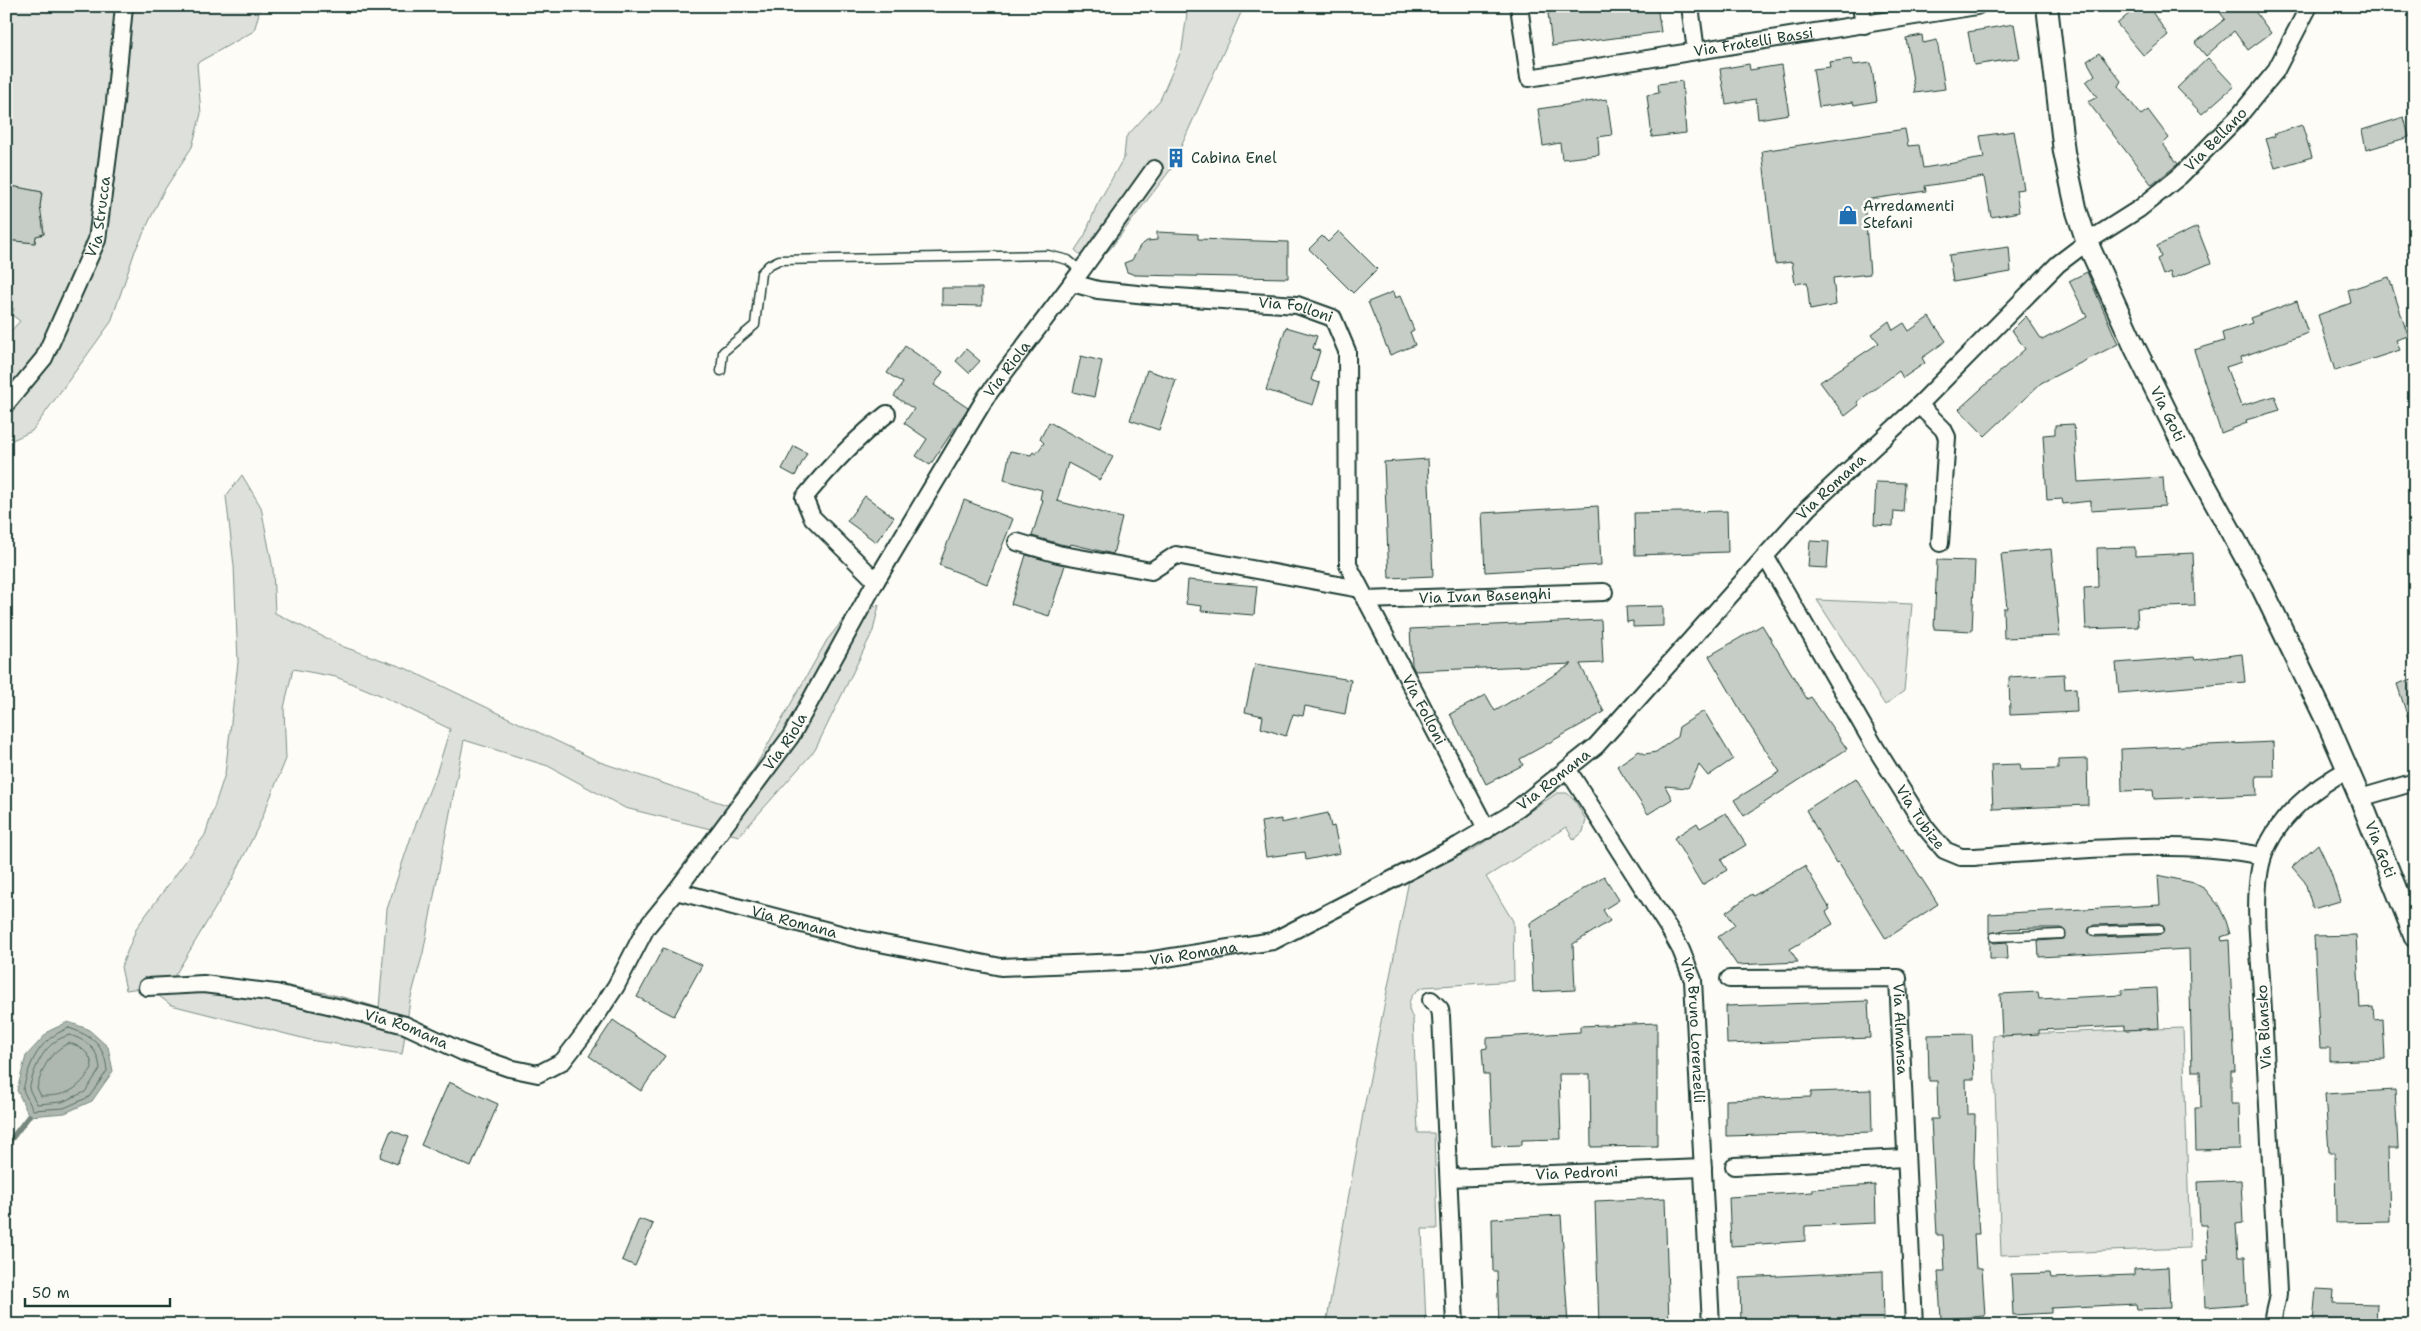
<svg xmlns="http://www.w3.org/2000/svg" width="2421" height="1331" font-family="'Shantell Sans',sans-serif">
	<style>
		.green { fill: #dde0db; stroke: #7e8e88; fill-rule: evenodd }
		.water { fill: #aeb8b1; stroke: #75877f }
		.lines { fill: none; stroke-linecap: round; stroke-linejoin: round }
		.shore { stroke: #586e66; stroke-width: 1 }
		.stream { stroke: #75877f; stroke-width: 5.5 }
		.building { fill: #c6cdc7; stroke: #1f3d34; fill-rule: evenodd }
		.service-casing { stroke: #1f3d34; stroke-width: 11 }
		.minor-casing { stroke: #1f3d34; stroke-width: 20 }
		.tertiary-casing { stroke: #1f3d34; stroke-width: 24 }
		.service { stroke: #fdfcf7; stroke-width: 8 }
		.minor { stroke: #fdfcf7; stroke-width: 16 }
		.tertiary { stroke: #fdfcf7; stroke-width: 20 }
		.labels { text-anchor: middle; stroke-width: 5; stroke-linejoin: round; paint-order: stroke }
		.street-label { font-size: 15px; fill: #1f3d34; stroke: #fdfcf7 }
		.poi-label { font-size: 15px; fill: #1f3d34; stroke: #fdfcf7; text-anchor: start }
	</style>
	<rect width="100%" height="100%" fill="#fdfcf7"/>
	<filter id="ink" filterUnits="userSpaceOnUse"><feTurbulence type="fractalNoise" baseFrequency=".02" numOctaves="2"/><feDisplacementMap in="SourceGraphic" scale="10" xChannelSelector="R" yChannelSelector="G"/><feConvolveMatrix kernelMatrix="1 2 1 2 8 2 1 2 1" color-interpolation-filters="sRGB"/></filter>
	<g filter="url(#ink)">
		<g class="green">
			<path d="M6,6H261L254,31L197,63L201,114L192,147L163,192L135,251L111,322L32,431L6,443V333L8,329L11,331L20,321L12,315L14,309L6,306V243L13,241L35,243L36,236L44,234L43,222L38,223L42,192L6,185Z"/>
			<path d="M1191,6H1244L1171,169L1110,249L1092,266L1075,250L1085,235L1096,207L1124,157L1126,137L1160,100L1182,49L1187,13Z"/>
			<path d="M242,475L261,507L273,569L275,613L344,647L405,668L600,762L727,805L755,767L827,640L847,615L879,605L873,631L815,750L739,836L625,808L548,766L464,740L423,953L410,1001L402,1054L310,1040L171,1005L147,987L126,990L121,967L137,927L205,835L225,774L238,662L234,566L226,496ZM293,669L336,677L380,695L450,729L437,771L412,834L387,909L379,1008C312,985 244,979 174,977L232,880L259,825L286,759L284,708Z"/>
			<path d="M1817,600L1912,604L1904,691L1885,705Z"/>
			<path d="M1557,793H1567L1574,799L1586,820L1583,832L1574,840L1566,827L1486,877L1513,921L1514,981L1424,987C1411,992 1404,1005 1413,1018L1418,1133H1434L1437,1229H1422L1426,1325H1326L1364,1108L1409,880L1474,849Z"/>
			<path d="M2183,1028L2190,1248L2001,1255L1993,1035Z"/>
		</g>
		<path class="water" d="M68,1022L88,1029L108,1047L113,1071L92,1101L65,1113L29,1116L17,1090L26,1056L49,1031Z"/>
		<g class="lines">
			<g class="shore">
				<path d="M69,1028C92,1036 105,1045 107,1071L89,1097L64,1108L33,1110L23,1090C30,1061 39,1039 69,1028Z"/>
				<path d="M70,1035C88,1041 98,1049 100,1069L85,1092L62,1102L37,1104L29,1089C35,1066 44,1041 70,1035Z"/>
				<path d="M69,1043C82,1046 92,1055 92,1068C78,1090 68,1096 41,1096L37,1088C42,1069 49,1052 69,1043Z"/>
			</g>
			<path class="stream" d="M6,1146L29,1116"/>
		</g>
		<g class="building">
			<path d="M1604,6H1657L1661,32L1552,46L1548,13Z"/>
			<path d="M2138,6H2148L2168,35L2144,56L2117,24Z"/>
			<path d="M2215,6H2251L2271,33L2248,50L2234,31L2206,56L2195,43L2225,19Z"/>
			<path d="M2014,24L2020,58L1974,65L1968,32Z"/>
			<path d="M1922,35L1923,43L1937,40L1945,89L1915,93L1906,38Z"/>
			<path d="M2099,53L2121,81L2118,86L2141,115L2148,110L2169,138L2163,144L2178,164L2152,185L2088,102L2097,97L2086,82L2095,75L2087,61Z"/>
			<path d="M2208,58L2234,86L2202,114L2177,88Z"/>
			<path d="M1852,59L1853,65L1871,63L1877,101L1854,105L1853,102L1819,107L1813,69L1830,67L1829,62Z"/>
			<path d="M1749,64L1750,70L1781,65L1789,114L1758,119L1756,99L1726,104L1720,69Z"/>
			<path d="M1682,81L1686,133L1652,137L1647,95L1659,93L1658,84Z"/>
			<path d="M1607,99L1612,135L1598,137L1599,155L1562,159L1560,143L1543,146L1538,109Z"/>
			<path d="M2404,117L2409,137L2366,150L2362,130Z"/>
			<path d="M2302,125L2312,157L2275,168L2266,139L2275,136L2274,134Z"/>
			<path d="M1905,129L1908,146L1919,145L1923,168L1984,158L1980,136L2014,131L2024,189L2016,190L2019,212L1991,217L1984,177L1925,186L1926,191L1864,200L1870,274L1833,278L1836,305L1810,310L1807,282L1795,284L1792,262L1775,264L1762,151Z"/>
			<path d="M6,185L42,192L40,206L44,234L36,236L35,243L6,240Z"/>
			<path d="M2197,227L2211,263L2172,279L2170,272L2163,275L2157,259L2161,257L2157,246Z"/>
			<path d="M1339,231L1377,269L1353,293L1309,249L1322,236L1328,242Z"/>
			<path d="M1157,232L1198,234V239L1288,242V278L1135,275L1127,272L1124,263L1132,260L1140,246L1147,241L1157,240Z"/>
			<path d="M2009,247L2011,272L1953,282L1949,255Z"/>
			<path d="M2087,272L2118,344L2041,383L1985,436L1959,409L2025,349L2012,330L2026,316L2042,340L2087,317L2069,281Z"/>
			<path d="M2389,277L2408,336L2396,340L2400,350L2335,371L2318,315L2351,303L2348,290Z"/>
			<path d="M942,288H982V306L942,305Z"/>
			<path d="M1393,292L1395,298L1400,296L1414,330L1410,332L1415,345L1390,355L1368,302Z"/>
			<path d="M2297,301L2308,333L2241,357L2242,362L2226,367L2241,406L2275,396L2280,410L2246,420L2247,423L2221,433L2194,350L2224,341L2222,333L2252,323L2250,318Z"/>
			<path d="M1929,317L1946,341L1922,358L1925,363L1903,378L1899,371L1857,402L1859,405L1845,416L1820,382L1879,343L1872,334L1889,321L1893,330L1904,323L1909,331Z"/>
			<path d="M1286,327L1317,336L1313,348L1320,351L1311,380L1320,383L1313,405L1266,390Z"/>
			<path d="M905,346L943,372L934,385L968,408L930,465L916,456L927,439L904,423L914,409L894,396L903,383L887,373Z"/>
			<path d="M966,349L980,361L969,373L956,361Z"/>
			<path d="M1081,356L1102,361L1094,397L1073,392Z"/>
			<path d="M1147,370L1176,380L1159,430L1130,420Z"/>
			<path d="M1049,422L1113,457L1100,480L1068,463L1057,501L1122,518L1113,554L1071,544L1070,546L1060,544L1032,536L1043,500L1040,499L1042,490L1004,480L1010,451L1031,455L1033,452L1036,454L1044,443L1040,439Z"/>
			<path d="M2074,424L2078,482L2163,477L2165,506L2091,511V501L2063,504L2062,499L2047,500L2043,435L2055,434V425Z"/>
			<path d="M794,446L807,453L795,476L782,469Z"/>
			<path d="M1428,459L1433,576L1389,578L1384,462Z"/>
			<path d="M1876,482L1905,483L1903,512L1894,511L1893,526L1874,525Z"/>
			<path d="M865,496L894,517L876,542L847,521Z"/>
			<path d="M964,500L1013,519L987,584L939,565Z"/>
			<path d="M1598,506L1601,565L1485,572L1482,513Z"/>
			<path d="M1727,511L1728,552L1635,555L1634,513Z"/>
			<path d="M1810,541L1829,542L1827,568L1808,567Z"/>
			<path d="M2135,547V556L2193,553L2195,606L2137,608L2138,627L2086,629L2084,588L2098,587L2097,548Z"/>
			<path d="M2051,549L2060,636L2004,638L2003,608H2007L2001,554Z"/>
			<path d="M1026,555L1065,565L1049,616L1011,604Z"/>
			<path d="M1937,560L1975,561L1972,631L1934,629Z"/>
			<path d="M1188,580L1257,586L1254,615L1201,611L1202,606L1186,604Z"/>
			<path d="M1663,606V626L1633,627V621L1627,622L1626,607Z"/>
			<path d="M1601,620L1603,663L1580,664L1604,712L1520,759L1523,765L1486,784L1450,714L1486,695L1495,711L1572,664L1415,671L1412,665L1410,629Z"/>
			<path d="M1762,625L1807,699L1811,697L1847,749L1744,816L1734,800L1780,772L1748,723L1709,656Z"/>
			<path d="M2242,654L2245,682L2119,693L2116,663L2194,657L2195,660Z"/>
			<path d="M1255,664L1351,680L1345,714L1305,706L1303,716L1293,714L1286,736L1261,728L1263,716L1245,712Z"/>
			<path d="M2064,674L2065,689L2076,688L2077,712L2010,715L2009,677Z"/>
			<path d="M2415,678V730H2412L2397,684Z"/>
			<path d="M1704,711L1733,759L1708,776L1699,765L1688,788L1665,786L1672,799L1648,814L1617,766L1639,751L1645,754L1656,752L1677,737L1679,727Z"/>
			<path d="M2273,742L2274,776H2256L2257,795L2154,799L2153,790L2122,791L2121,749Z"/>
			<path d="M2087,759L2088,805L1993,809L1991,765L2020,764L2021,770L2058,769V760Z"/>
			<path d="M1856,778L1901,851L1903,850L1938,904L1886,939L1838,862L1836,863L1806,810Z"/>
			<path d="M1328,813L1331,827L1334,826L1340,853L1306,860L1305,852L1266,857L1261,822L1281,819V823Z"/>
			<path d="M1726,813L1746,845L1721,860L1727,870L1702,885L1674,838L1697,823L1700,828Z"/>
			<path d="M2318,844L2330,870L2340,901L2313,909L2305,882L2292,867Z"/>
			<path d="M1805,866L1830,909L1826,912L1833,924L1790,949L1798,962L1737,965L1718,937L1735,925L1726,912L1752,894L1753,896Z"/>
			<path d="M2158,875L2194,883L2205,889L2219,906L2226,921L2230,934L2221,937L2222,941L2229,940L2235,1071H2231V1104H2239L2240,1149L2196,1150L2195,1108H2201L2200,1071H2192L2189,949L2039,957L2038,941L2064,939L2066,936L2065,931L2061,928H2037L2007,929L1989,934V914L2160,905ZM2159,923L2163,926L2165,929L2159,935L2094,937L2088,932L2089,928L2094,925Z"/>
			<path d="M1604,876L1619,900L1603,910L1610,921L1573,944L1575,990L1533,992L1530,923Z"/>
			<path d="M2356,935L2360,1008L2373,1007L2374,1020L2383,1019L2385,1059L2330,1061V1048H2320L2314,936Z"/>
			<path d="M1990,940L1994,943L2007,942L2008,959H1990Z"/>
			<path d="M663,948L702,965L674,1016L637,997Z"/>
			<path d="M2157,988L2159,1028L2125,1030V1026L2039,1030V1034L2002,1036L2000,994L2038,992L2039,999L2122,995V990Z"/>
			<path d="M1868,1001L1870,1038L1727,1044L1726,1006Z"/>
			<path d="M613,1020L665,1056L641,1091L589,1056Z"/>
			<path d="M1657,1023V1146L1591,1147L1590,1074H1559L1561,1139L1522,1140V1145L1492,1146L1489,1075H1484L1482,1049L1487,1048V1038L1580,1032V1026Z"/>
			<path d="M1972,1034L1974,1079H1966L1967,1114H1975L1974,1162L1979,1234H1974L1976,1268H1982L1985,1316L1941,1319L1938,1271H1945L1943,1235H1937L1931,1119H1938L1937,1081H1929L1928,1035Z"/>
			<path d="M449,1082L498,1104L471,1167L421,1145Z"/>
			<path d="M1871,1090L1872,1132L1726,1136V1100L1811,1097V1092Z"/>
			<path d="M2395,1090L2398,1148H2388L2390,1222L2336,1223L2335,1152H2329L2325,1094Z"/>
			<path d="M391,1130L408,1137L397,1164L380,1157Z"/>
			<path d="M2241,1180L2243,1223L2236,1224L2238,1257H2245L2247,1304L2205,1307L2203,1260H2208L2206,1225H2200L2198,1182Z"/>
			<path d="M1875,1185L1876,1223L1805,1226V1241L1731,1246L1729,1197L1813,1192V1189Z"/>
			<path d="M1665,1198L1669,1325H1599L1595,1201Z"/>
			<path d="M1561,1215L1568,1325H1499L1497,1271H1493L1492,1219Z"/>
			<path d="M639,1219L653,1224L635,1266L622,1260Z"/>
			<path d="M2168,1267L2170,1308L2137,1309L2136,1304L2051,1308V1313L2013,1315L2011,1274L2050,1273L2051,1278L2134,1275V1269Z"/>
			<path d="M1883,1271L1884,1325H1741L1740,1278Z"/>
			<path d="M2316,1289L2334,1290L2333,1303L2377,1304L2376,1325H2340L2313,1322Z"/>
		</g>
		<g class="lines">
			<defs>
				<g id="service">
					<path d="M721,371L723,352L755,325L761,273L769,265L779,260L1048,255L1068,260L1081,271"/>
					<path d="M2094,931L2159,929"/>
					<path d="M1994,937L2061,934"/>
				</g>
				<g id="minor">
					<path id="s1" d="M1519,6L1529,78L1977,6"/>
					<path d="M1690,6L1696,51"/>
					<path d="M1861,6L1864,25"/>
					<path id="s2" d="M1072,283L1098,290L1147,295L1297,305L1333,318L1347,351L1348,565L1487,830"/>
					<path id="s3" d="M6,404L44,358L97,240L115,102L124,6"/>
					<path d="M1919,405L1943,429L1947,437L1940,543"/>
					<path d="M1017,542L1058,554L1151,571L1176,555L1360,589"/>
					<path id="s4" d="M1765,556L1875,747L1925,827L1944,850L1961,857H1974C2066,851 2173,838 2263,856"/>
					<path d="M876,581L812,517L804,498C830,466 855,439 887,414"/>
					<path id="s5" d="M1365,600L1604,592"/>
					<path id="s6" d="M1568,770L1671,932L1681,950L1693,980L1711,1325"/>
					<path d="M2360,798L2415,782"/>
					<path id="s7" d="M676,891L791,736L876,581L986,397L1081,271L1154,169"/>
					<path d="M2402,901L2415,899"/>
					<path id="s8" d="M1729,979L1898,978L1914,1325"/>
					<path id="s9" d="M147,987L203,984L276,993L341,1008L405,1025L463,1052L509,1068L538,1074L563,1061L587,1030L616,986L646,928L676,891L859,939L1001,967L1147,961L1273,941L1459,845L1508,816L1596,746L1808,508L1919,405L2058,264L2087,242L2139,209L2180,176L2238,117L2275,72L2309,6"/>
					<path d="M1431,1000L1440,1009L1441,1016L1455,1325"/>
					<path d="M1734,1166L1906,1158"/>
					<path id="s10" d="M1449,1178L1703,1168"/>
					<path d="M2273,1325C2271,1317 2278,1302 2278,1292C2272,1193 2267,1093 2262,993C2260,956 2251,888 2264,854C2279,816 2312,789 2347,770"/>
				</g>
				<g id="tertiary">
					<path id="s11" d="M2047,6L2064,152L2077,212L2087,242L2136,350L2182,443L2262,588L2328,724L2360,798L2415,937"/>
				</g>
			</defs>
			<use href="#service" class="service-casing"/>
			<use href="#minor" class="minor-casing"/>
			<use href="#tertiary" class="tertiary-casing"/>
			<use href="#service" class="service"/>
			<use href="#minor" class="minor"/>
			<use href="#tertiary" class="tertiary"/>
		</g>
	</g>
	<defs>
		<symbol id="building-bare" viewBox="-9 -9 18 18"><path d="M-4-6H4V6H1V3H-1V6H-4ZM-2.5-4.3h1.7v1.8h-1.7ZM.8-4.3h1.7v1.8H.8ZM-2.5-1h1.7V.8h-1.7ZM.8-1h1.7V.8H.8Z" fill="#1f6fb2" stroke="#fdfcf7" stroke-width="2.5" paint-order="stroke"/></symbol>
		<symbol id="shop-bare" viewBox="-9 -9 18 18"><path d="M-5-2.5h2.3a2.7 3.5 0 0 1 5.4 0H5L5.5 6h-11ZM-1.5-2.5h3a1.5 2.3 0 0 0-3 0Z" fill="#1f6fb2" stroke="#fdfcf7" stroke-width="2.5" paint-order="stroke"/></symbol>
	</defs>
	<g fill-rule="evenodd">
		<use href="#building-bare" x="1162" y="144" width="28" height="28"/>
		<use href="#shop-bare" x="1834" y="201" width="28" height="28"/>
	</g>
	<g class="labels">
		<g class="street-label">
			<text dy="5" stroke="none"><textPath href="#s1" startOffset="300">Via Fratelli Bassi</textPath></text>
			<text dy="5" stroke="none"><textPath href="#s9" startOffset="2494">Via Bellano</textPath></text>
			<text dy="5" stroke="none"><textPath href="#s3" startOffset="212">Via Strucca</textPath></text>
			<text dy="5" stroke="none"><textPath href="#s2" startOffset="226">Via Folloni</textPath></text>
			<text dy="5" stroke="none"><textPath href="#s7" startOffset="619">Via Riola</textPath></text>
			<text dy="5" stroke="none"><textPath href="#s11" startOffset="430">Via Goti</textPath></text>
			<text dy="5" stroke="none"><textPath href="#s9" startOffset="1974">Via Romana</textPath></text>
			<text dy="5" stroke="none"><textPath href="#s5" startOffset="120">Via Ivan Basenghi</textPath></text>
			<text dy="5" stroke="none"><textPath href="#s2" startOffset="678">Via Folloni</textPath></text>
			<text dy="5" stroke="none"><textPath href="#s7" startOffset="185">Via Riola</textPath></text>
			<text dy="5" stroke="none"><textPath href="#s9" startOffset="1570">Via Romana</textPath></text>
			<text dy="5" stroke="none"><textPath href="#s4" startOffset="304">Via Tubize</textPath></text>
			<text dy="5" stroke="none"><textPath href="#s11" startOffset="915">Via Goti</textPath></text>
			<text dy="5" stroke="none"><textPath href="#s9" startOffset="760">Via Romana</textPath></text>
			<text dy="5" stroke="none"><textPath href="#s9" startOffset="1165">Via Romana</textPath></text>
			<text transform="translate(2264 1027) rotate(-93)" y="5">Via Blansko</text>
			<text dy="5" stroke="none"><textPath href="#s9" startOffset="265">Via Romana</textPath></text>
			<text dy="5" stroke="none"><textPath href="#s8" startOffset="220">Via Almansa</textPath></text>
			<text dy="5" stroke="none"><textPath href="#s6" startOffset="295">Via Bruno Lorenzelli</textPath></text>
			<text dy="5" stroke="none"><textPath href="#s10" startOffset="128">Via Pedroni</textPath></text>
		</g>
		<g class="poi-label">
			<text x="1191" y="163">Cabina Enel</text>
			<text x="1863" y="211">Arredamenti<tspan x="1863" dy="17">Stefani</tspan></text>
		</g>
	</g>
	<rect width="2421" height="1331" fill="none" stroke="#fdfcf7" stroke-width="25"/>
	<rect x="12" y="12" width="2396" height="1306" fill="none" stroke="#1f3d34" stroke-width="2" filter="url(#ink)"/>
	<path d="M25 1298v8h145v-8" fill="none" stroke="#1f3d34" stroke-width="2.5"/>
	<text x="32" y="1298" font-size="15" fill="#1f3d34" stroke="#fdfcf7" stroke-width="4" paint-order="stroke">50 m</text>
</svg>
